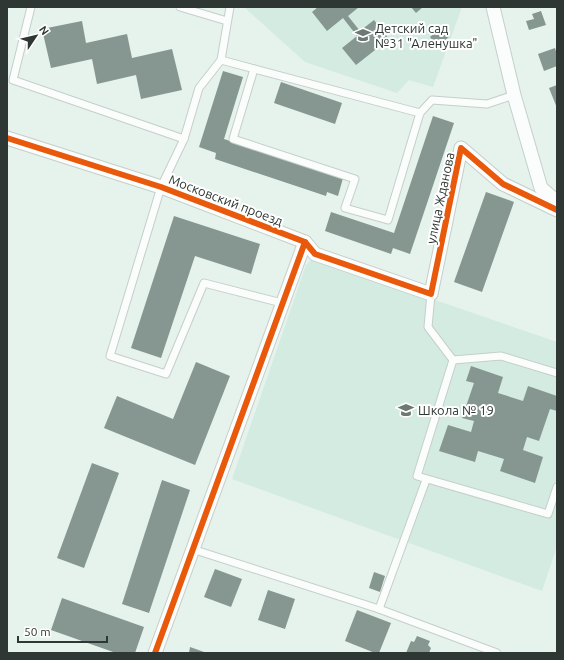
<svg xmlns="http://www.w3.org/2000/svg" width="564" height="660" font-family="Ubuntu,sans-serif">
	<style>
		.built { fill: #d4ebe1 }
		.building { fill: #859790 }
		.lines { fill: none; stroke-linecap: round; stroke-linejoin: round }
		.service-casing { stroke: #c5cfca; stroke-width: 9 }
		.minor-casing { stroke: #c5cfca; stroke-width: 15 }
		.service { stroke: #fbfdfc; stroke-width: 7 }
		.minor { stroke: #fbfdfc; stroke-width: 13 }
		.cycleway-casing { stroke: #fff; stroke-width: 8 }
		.cycleway { stroke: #e8590c; stroke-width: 6 }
		.labels { text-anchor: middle; stroke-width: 4; stroke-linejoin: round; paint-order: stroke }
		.poi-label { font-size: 13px; fill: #2e3734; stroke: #fff; text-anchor: start }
		.street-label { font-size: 13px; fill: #2e3734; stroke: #fff }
	</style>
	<rect width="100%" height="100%" fill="#e6f2ec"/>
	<g class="built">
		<path d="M244,7H462L433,87L409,80L397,93L305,62Z"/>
		<path d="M313,258L557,342V546L542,591L232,479L306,265Z"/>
	</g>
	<g class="building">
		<path d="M318,7H359L348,16L360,31L374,20L389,39L356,65L342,48L357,36L343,18L327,31L312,12Z"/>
		<path d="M411,7H423L416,13Z"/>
		<path d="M541,11L546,25L529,30L526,21L534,19L532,14Z"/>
		<path d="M82,21L86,43L127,34L132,58L172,49L182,90L141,99L136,75L97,84L92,59L51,68L42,29Z"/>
		<path d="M442,27L450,36L437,47L430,37Z"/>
		<path d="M555,48L557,55V66L544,71L538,54Z"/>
		<path d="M223,71L243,77L224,139L343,178L338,196L327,192L326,196L215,159L216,153L199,147Z"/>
		<path d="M281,82L342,103L335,124L274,103Z"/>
		<path d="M557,85V108L549,88Z"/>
		<path d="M433,116L454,123L410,254L393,248L391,254L325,231L331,212L394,233Z"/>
		<path d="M486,192L514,202L482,292L454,282Z"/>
		<path d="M174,216L260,244L251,274L195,256L161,358L131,348Z"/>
		<path d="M196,362L230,376L195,465L104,428L117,396L173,419Z"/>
		<path d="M471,366L503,377L498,393L523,401L528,386L557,396V411L550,409L539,441L527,437L523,450L543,457L535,483L500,471L504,459L478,451L475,462L439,451L448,425L471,432L474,421L462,418L474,383L466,381Z"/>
		<path d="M92,463L119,473L84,568L57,558Z"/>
		<path d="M162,480L190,490L149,613L122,604Z"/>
		<path d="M215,569L242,579L231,607L204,597Z"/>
		<path d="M374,572L385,576L380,592L369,588Z"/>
		<path d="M268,590L295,599L285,629L258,620Z"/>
		<path d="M62,598L144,627L135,653H116L51,630Z"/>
		<path d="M357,610L391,623L379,653H375L345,641Z"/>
		<path d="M417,636L430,641L428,645L431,648L429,653H406L411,641L414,642Z"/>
		<path d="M190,647L207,653H189Z"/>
	</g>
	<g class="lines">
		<defs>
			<g id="service">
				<path d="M31,7L13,80L184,139"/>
				<path d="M180,7L227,21"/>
				<path d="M230,7L221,60L199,88L184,139L161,187L110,356L166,374L204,283L282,303"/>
				<path d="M221,60L420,113"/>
				<path d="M254,69L233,139L355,179L345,208L388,220L420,113L432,100L487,104L514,95"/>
				<path d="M431,294L428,327L453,360L417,476L548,514L557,487"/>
				<path d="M453,360L501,356L557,373"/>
				<path d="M192,549L379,609L497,653"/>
				<path d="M379,609L426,480"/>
			</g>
			<g id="minor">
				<path d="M493,7L514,95L541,188L557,202"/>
				<path d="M7,138L161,187L305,242L315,254L431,294L461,148L503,184L557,210"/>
				<path d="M155,653L305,242"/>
			</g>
		</defs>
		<use href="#service" class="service-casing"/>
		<use href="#minor" class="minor-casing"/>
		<use href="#service" class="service"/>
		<use href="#minor" class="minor"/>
		<defs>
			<g id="cycleway">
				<path d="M7,138L161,187L305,242L315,254L431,294L461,148L503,184L557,210"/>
				<path d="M155,653L305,242"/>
			</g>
		</defs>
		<use href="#cycleway" class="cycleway-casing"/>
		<use href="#cycleway" class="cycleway"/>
	</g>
	<defs>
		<symbol id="school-bare" viewBox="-9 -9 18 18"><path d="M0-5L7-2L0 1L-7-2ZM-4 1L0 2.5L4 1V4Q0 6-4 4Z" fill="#6e7874" stroke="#fff" stroke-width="2.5" paint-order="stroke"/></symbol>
	</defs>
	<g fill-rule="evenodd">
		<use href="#school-bare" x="352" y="24" width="22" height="22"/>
		<use href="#school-bare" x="395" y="399" width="22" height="22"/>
	</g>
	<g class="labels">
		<g class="poi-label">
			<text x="375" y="33">Детский сад<tspan x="375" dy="15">№31 "Аленушка"</tspan></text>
			<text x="418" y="415">Школа № 19</text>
		</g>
		<g class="street-label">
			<text transform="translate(440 198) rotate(-78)" y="5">улица Жданова</text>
			<text transform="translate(226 200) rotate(21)" y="5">Московский проезд</text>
		</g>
	</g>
	<rect width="564" height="660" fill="none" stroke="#2e3734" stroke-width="16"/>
	<g transform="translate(36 36) rotate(55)" stroke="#ffffff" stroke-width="3" paint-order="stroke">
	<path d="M0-3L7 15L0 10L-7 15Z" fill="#2e3734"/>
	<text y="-6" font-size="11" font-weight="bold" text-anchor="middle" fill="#2e3734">N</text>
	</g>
	<path d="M18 636v6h89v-6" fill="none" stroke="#2e3734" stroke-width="2"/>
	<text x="24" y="636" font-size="12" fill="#2e3734" stroke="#ffffff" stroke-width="3" paint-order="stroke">50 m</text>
</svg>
